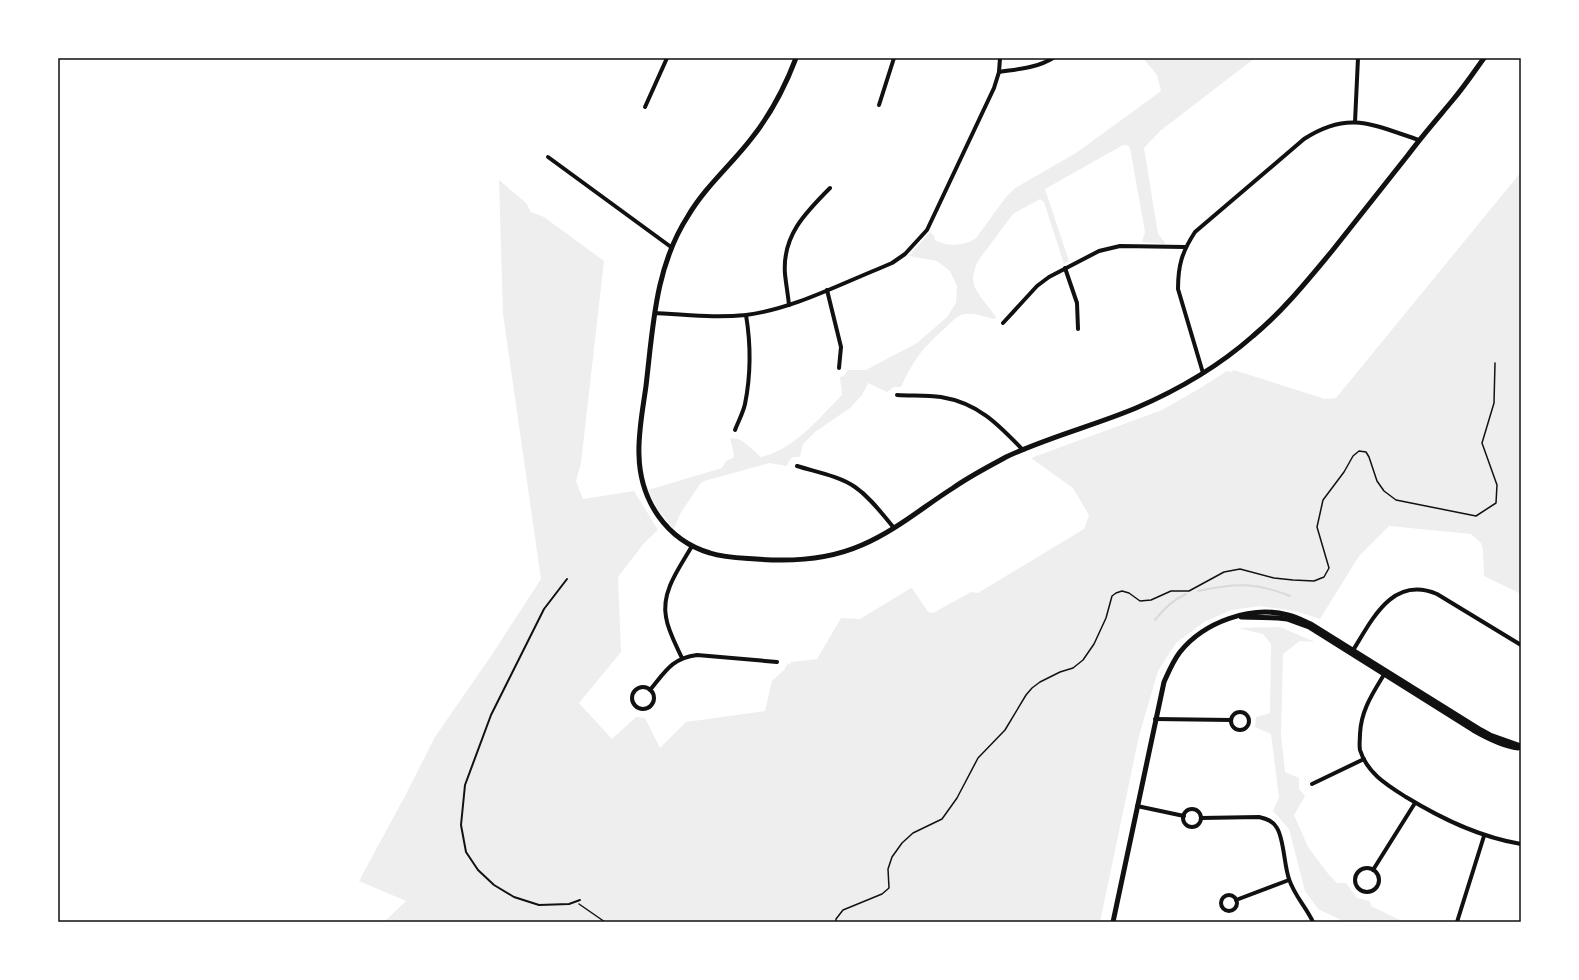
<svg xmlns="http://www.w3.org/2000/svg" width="1579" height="980" font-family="'Nunito Sans',sans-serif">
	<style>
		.green { fill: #eee }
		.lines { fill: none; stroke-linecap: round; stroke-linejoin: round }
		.stream { stroke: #d9d9d9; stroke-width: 2 }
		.path { stroke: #111; stroke-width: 1.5 }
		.service { stroke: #111; stroke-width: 2 }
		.minor { stroke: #111; stroke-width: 4 }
		.tertiary { stroke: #111; stroke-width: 5 }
		.neatline { fill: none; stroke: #111; stroke-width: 1.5 }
	</style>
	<rect width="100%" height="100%" fill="#fff"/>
	<g class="green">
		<path d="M1143,58H1255L1160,131L1144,148L1158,234L1166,244L1142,242L1145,232L1130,148L1127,145H1123L1045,189L1069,261L1064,264L1044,202L1040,199L1013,214L978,261L975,268L973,277L974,286L980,296L996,317L994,319C985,317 970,311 961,315C955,318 949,324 944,329C922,349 914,359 901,387H894L887,392L868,383L862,395L850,408L815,432L803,444L800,457C792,456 789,459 787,466L769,463L704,481L700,484L680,514L674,529L658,510L648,490L722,468L726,461L733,458L734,454L730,438L738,439L744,442L761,457C795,449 818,419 842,395L840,377L844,376L848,370H866L917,343L947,317L956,303L957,286L950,271L937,261L909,256L930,232L934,236L935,240C946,247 966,246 976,238L1006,197L1015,188L1076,153L1161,91L1157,75Z"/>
		<path d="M1521,172V594L1484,576L1483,550L1481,543L1471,534L1389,526L1359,556L1320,619L1296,611L1260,606L1231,610L1204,622L1176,643L1158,671L1139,736L1100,922H384L406,901L359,881L405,796L435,737L491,656L541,579L503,314L499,180L526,203L531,212L544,217L604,261L581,463L576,481L583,499L634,491L658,530L644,543L618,577L621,652L579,703L612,739L636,717L645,718L660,748L686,722L765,711L772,681L784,670L788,663L790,665L791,662L817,659L841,618L860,619L911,588H912L928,612L933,613L971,592L978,593L1084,529L1089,515L1073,488L1031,458L1162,410L1197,390L1227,371L1231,372L1234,370L1325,399L1336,398Z"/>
		<path d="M1280,627L1315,642L1300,641L1283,654L1281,734L1285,772L1299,778V789L1305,796L1294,815L1308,847L1329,875L1337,883H1346L1357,898L1370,901L1371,906L1404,922H1378L1373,920L1367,922H1342L1339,919L1318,909L1305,891L1289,829L1273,811L1279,797L1271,734L1255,727L1256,717L1270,713L1271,644L1263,634L1238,628Z"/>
	</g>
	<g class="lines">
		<g class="stream">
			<path d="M1198,591C1235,583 1255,582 1290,596"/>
			<path d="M1155,620C1164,608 1173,600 1186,594"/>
		</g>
		<g class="path">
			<path d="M579,904L605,922"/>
			<path d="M836,922V919L843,910L882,894L889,888L888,869L892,857L902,843L913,833L942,819L957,798L978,758L1005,730L1026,695L1032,688L1040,682L1060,672L1073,668L1083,660L1094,644L1106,618L1112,596L1116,593L1122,591L1129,593L1140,601L1151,600L1171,591H1189L1224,572L1240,569L1274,578L1293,580L1314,581L1324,577L1329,568L1317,527L1323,500L1344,472L1353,456L1359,451L1366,452L1369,457L1377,481L1384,491L1396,500L1476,516L1496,503L1497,485L1482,443L1494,403L1495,363"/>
		</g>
		<path class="service" d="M567,579L544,609L491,715L465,785L461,825L466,852L478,870L494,885L514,897L539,905L569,904L580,900"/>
		<g class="minor">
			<path d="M999,72C1018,69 1037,68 1053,58"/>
			<path d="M879,105L894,58"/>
			<path d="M645,107L667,58"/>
			<path d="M1355,122L1358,58"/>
			<path d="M548,157L671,247"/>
			<path d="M1065,268L1077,303L1078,329"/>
			<path d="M827,290L841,347L839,368"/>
			<path d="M789,305C788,295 786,284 785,274C782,236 805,213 830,188"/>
			<path d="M655,313C685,315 716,318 746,315C792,309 836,286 878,269L892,263L905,254L927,230L994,88L999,72L1000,58"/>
			<path d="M1003,323L1037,286L1049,277L1099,251L1120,246L1185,247"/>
			<path d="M1203,373L1178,289C1178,265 1182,252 1195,232L1304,139C1349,110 1373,125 1419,140"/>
			<path d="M897,395C911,396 926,395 941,397C978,403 998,424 1023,450"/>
			<path d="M735,430C738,422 743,413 745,404C751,374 751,345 746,315"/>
			<path d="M797,466C816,472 839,476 855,487C871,498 882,514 894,528"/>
			<path d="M1352,652C1372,620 1392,575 1437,594L1521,645"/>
			<path d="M682,658C676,645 668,631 666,617C661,591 680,567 692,546"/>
			<path d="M1385,673C1373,693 1361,710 1360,734C1360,739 1359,745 1360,750C1367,773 1387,785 1406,797C1442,819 1479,837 1521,844"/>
			<circle cx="643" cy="698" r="11"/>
			<path d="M650,690C665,672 672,658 697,655L777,662"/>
			<circle cx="1240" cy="721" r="9"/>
			<path d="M1155,719L1231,720"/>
			<path d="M1312,784L1364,759"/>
			<path d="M1137,806L1184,816"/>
			<circle cx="1192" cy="818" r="9"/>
			<path d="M1201,818L1259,817C1267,819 1273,821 1277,828C1284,839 1284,865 1289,879C1294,895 1306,907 1313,922"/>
			<circle cx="1367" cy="880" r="12"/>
			<path d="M1373,870L1415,803"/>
			<circle cx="1229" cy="903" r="8"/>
			<path d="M1236,900L1289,880"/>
			<path d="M1457,922L1484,836"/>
		</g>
		<g class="tertiary">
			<path d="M796,58C785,87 771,114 751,139C731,165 705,187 688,216C655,267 653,327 646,386C643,408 638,432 639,455C640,500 666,540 710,553C725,558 741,558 756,559C792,562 828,560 862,545C895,531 923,507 953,488C970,476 988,467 1006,457C1048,437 1093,426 1136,408C1178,390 1219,366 1253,336C1283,311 1307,281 1332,251C1357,219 1383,187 1408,155C1422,136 1437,119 1452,101C1464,87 1474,72 1484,58"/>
			<path d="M1241,617L1278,618L1287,619L1309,627L1473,730C1487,738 1502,746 1518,748"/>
			<path d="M1113,922L1164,682C1169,671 1173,661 1180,652C1204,622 1251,605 1288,615C1296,617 1304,621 1311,624L1481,730L1490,735L1521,746"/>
		</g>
	</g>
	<rect width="1579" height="980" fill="none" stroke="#ffffff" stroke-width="118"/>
	<rect x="59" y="59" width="1461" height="862" class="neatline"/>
</svg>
